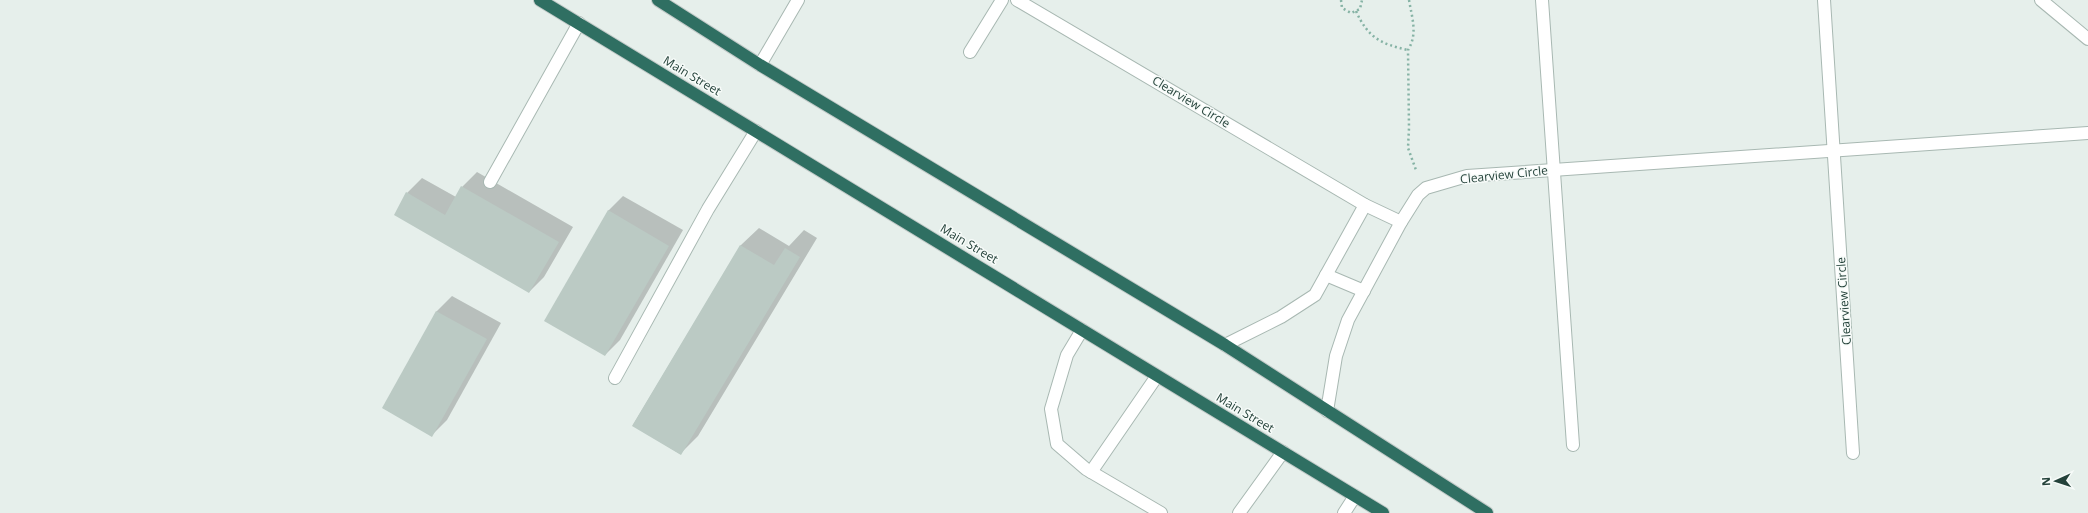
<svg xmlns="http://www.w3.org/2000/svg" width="2088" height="513" font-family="'Open Sans',sans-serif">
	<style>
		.shadow { fill: #0003 }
		.building { fill: #bbcac4 }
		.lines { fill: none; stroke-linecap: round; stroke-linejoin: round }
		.lane-casing { stroke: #a8b8b2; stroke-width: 14 }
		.street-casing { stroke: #a8b8b2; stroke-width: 14 }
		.highway-casing { stroke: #c2cac8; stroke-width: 14 }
		.path { stroke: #86b3a5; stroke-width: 2.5; stroke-dasharray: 2 3; stroke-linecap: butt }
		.lane { stroke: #fff; stroke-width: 12 }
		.street { stroke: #fff; stroke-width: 12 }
		.highway { stroke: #2f6f62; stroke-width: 12 }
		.labels { text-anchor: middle; stroke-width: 3; stroke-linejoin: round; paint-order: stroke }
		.street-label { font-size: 12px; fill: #24423a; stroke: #f7fbf9 }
	</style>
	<rect width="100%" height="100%" fill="#e6efeb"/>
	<g class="shadow">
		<path d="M477,172L573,227L544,277L529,292L407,193L422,178L456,197L462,187Z"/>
		<path d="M623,196L683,230L620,340L605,355L608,211Z"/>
		<path d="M759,228L789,246L804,230L817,238L698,436L680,454L633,425L741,245Z"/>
		<path d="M452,296L501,323L447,420L432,435L383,408L437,311Z"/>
	</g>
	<g class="building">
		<path d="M461,186L559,242L529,293L394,215L406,192L445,215Z"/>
		<path d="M608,210L669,246L605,356L544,321Z"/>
		<path d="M740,245L774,265L785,248L800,257L681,455L632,426Z"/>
		<path d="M436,311L487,339L432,437L382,408Z"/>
	</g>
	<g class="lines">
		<defs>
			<g id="lane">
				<path d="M490,182L579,23"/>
				<path d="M1082,330L1067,355L1051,409L1057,444L1086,469L1161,513"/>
				<path d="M615,378L708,209L756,131"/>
				<path d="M1091,472L1157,376"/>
				<path d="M1239,513L1283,452"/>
				<path d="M1344,513L1355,496"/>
			</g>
			<g id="street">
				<path d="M1017,0L1365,205L1401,222"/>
				<path d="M1542,0L1573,445"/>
				<path d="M1824,0L1853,453"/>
				<path d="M2041,0L2088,39"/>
				<path d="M970,52L1002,0"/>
				<path d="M760,65L798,0"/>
				<path d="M1326,275L1364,291"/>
				<path d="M1225,345L1281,317L1315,295L1365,205"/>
				<path d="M1327,411L1336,356L1348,320L1401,222L1418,195L1426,188L1467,176L2088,133"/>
			</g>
			<g id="highway">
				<path d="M540,0L1383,513"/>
				<path d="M658,0L760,65L1225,345L1487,513"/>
			</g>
		</defs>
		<use href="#lane" class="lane-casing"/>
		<use href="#street" class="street-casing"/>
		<use href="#highway" class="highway-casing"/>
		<g class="path">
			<path d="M1341,0L1342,8L1351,13L1360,9L1362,0"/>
			<path d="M1409,0C1412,18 1418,34 1408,50L1409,128L1408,148L1416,170"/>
			<path d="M1356,11C1368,38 1381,44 1408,50"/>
		</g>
		<use href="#lane" class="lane"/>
		<use href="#street" class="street"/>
		<use href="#highway" class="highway"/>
	</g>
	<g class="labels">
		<g class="street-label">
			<text transform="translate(692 76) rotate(31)" y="4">Main Street</text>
			<text transform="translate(1191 102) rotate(31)" y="4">Clearview Circle</text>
			<text transform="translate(1504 175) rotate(-6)" y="4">Clearview Circle</text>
			<text transform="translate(969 244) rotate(31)" y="4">Main Street</text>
			<text transform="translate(1844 301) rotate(-94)" y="4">Clearview Circle</text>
			<text transform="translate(1245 413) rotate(31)" y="4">Main Street</text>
		</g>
	</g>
	<g transform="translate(2056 481) rotate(267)" stroke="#f7fbf9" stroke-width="3" paint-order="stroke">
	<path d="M0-3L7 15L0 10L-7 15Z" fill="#24423a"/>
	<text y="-6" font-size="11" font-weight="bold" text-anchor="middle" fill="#24423a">N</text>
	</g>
</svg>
